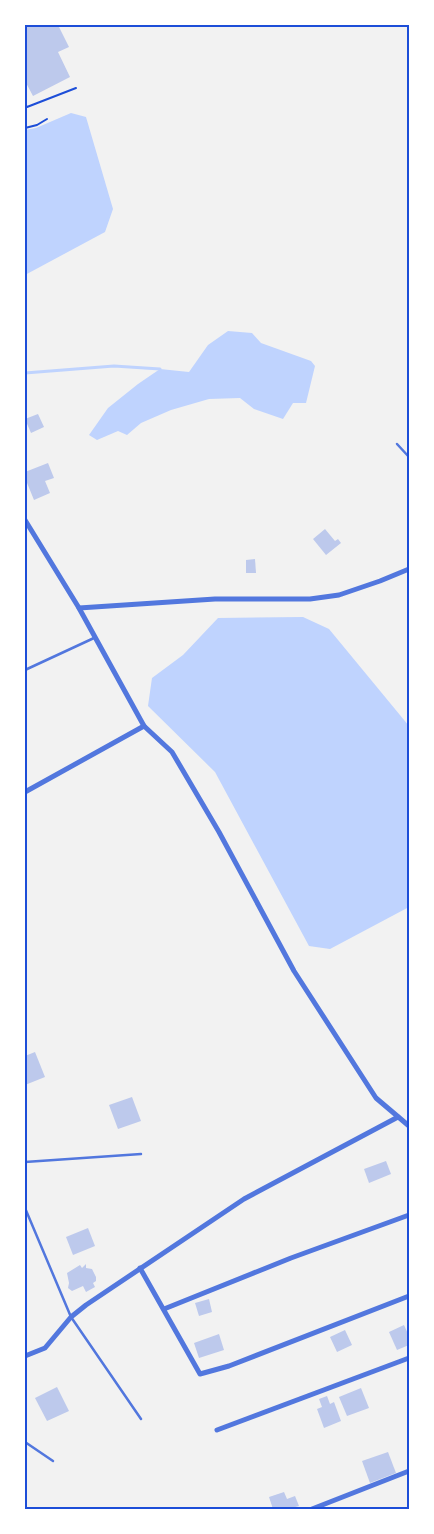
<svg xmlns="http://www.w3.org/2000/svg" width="434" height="1534" font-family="Lora,serif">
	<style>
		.water { fill: #bfd3fe }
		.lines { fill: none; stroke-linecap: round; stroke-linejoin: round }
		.stream { stroke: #bfd3fe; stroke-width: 3 }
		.building { fill: #bdc9ec }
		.path { stroke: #1d4ed8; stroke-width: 2 }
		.service { stroke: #5277de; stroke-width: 2.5 }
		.minor { stroke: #5277de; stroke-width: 5 }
		.neatline { fill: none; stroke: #1d4ed8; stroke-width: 2 }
	</style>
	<rect width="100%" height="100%" fill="#f2f2f2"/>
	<g class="water">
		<path d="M71,113L86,117L113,209L105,232L25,275V130L36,128Z"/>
		<path d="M228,331L252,333L261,343L311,361L315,366L306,403H293L283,419L254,409L240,398L209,399L171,410L141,423L127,435L118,431L97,440L89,435L108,408L138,384L160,369L189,372L208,345Z"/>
		<path d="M303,617L329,629L409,726V907L330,949L309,946L215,772L148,706L152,678L183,655L218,618Z"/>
	</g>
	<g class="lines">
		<path class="stream" d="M25,373L114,366L160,369"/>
	</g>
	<g class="building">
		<path d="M25,25H58L69,47L58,52L70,77L33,96L25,81Z"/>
		<path d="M38,414L44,427L31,433L25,419Z"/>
		<path d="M48,463L54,478L45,481L50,493L34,500L25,478V472Z"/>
		<path d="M325,529L335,541L338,539L341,543L326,555L313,539Z"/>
		<path d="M255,559L256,573H246V560Z"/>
		<path d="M35,1052L45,1077L25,1085V1056Z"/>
		<path d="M132,1097L141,1121L118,1129L109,1105Z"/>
		<path d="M386,1161L391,1174L369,1183L364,1169Z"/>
		<path d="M88,1228L95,1246L73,1255L66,1237Z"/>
		<path d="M86,1264V1268L92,1269L96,1277V1281L93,1283L95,1287L86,1292L83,1286L72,1291L68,1288L69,1283L67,1273L80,1265L82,1268Z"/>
		<path d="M209,1299L212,1312L199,1316L195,1303Z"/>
		<path d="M404,1325L409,1336V1345L397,1350L389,1332Z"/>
		<path d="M345,1330L352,1345L337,1352L330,1337Z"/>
		<path d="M219,1334L224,1350L199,1358L194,1343Z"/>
		<path d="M57,1387L69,1411L47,1421L35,1398Z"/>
		<path d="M361,1388L369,1408L347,1416L339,1397Z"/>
		<path d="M327,1396L330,1404L334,1402L341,1421L324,1428L317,1409L322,1407L319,1399Z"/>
		<path d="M388,1452L396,1473L370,1483L362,1461Z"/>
		<path d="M284,1492L287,1499L295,1496L299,1506L288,1509H273L269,1497Z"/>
	</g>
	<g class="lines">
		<g class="path">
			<path d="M25,104L27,107L76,88"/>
			<path d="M25,128L37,125L47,119"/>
		</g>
		<g class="service">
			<path d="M397,444L409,457"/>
			<path d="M25,670L94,638"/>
			<path d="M25,1162L141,1154"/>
			<path d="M25,1208L71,1317L141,1419"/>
			<path d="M25,1442L53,1461"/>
		</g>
		<g class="minor">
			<path d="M25,520L79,608L144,726L172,752L219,832L294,971L376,1098L409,1126"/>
			<path d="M79,608L215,599H310L339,595L380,581L409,569"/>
			<path d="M25,792L144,726"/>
			<path d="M140,1268L200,1374L229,1366L409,1296"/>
			<path d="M164,1309L291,1258L409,1215"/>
			<path d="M25,1356L45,1348L71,1317L86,1305L244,1199L398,1117"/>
			<path d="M217,1430L409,1358"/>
			<path d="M312,1509L409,1471"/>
		</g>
	</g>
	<rect width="434" height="1534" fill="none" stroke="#ffffff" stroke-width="52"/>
	<rect x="26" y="26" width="382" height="1482" class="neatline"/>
</svg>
